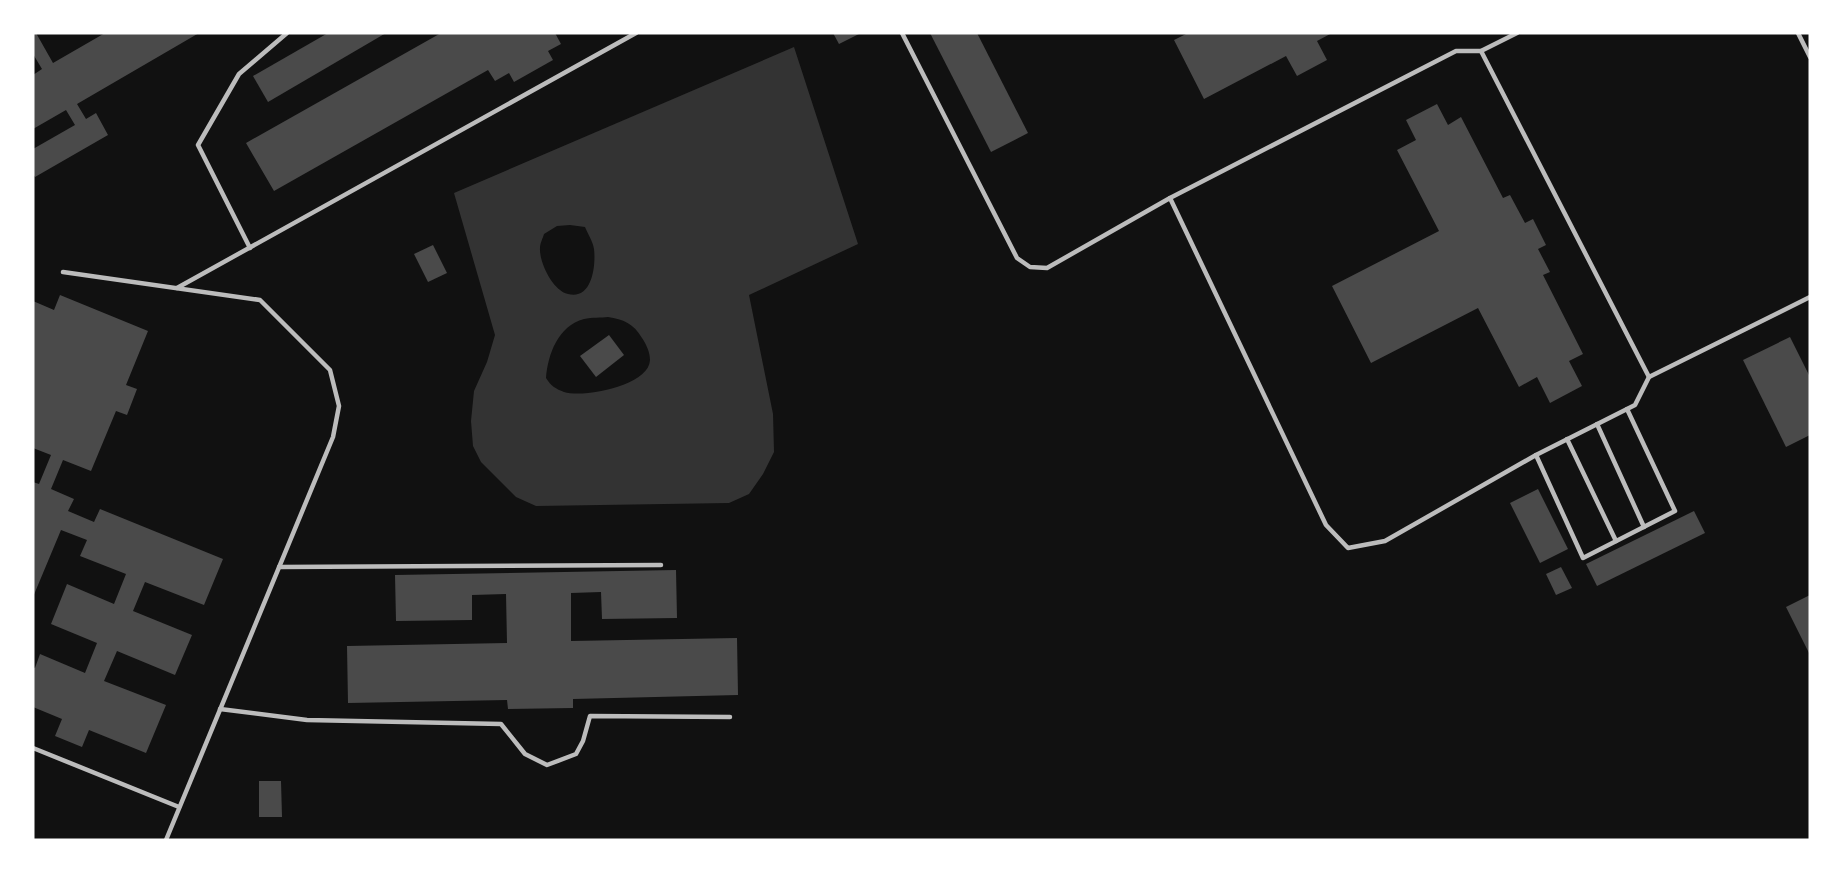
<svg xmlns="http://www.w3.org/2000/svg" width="1843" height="873" font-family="'DejaVu Sans',sans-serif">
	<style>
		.water { fill: #333; fill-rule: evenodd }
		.building { fill: #4a4a4a }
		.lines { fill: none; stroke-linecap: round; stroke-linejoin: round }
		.service { stroke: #bcbcbc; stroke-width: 4.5 }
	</style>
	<rect width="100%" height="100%" fill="#111"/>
	<path class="water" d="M794,47L858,244L749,295L773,414L774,452L763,474L749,494L729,503L536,506L516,497L481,462L473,446L471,421L474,391L487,362L495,335L454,193ZM570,225L585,227C588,234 593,242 594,249C596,266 592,300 568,294C553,291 539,262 540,248C540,243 543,238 544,234L557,226ZM608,317C623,319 634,324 642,338C646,344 650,352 650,360C649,386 584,398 564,392C556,389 551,386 546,378C548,354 558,326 584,319C592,317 601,318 608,317Z"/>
	<g class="building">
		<path d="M33,33H36L53,63L105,33H199L77,104L86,119L96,113L108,135L35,177L33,174V149L75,125L66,110L33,129V75L42,69L33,54Z"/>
		<path d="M328,33H386L268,102L253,76Z"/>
		<path d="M441,33H555L561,44L548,51L553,60L514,82L509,73L495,81L488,70L274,191L246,143Z"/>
		<path d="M833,33H861L839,44Z"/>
		<path d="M930,33H977L1028,133L991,152Z"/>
		<path d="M1188,33H1332L1317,41L1327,60L1297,76L1286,56L1204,99L1174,40Z"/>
		<path d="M1437,104L1448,125L1461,117L1503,198L1510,195L1525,223L1533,219L1546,245L1538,249L1550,272L1543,275L1583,354L1569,361L1582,386L1550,403L1537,377L1519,387L1478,308L1371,363L1332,286L1439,231L1397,150L1416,140L1406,120Z"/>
		<path d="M433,245L447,273L428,282L414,254Z"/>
		<path d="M60,295L148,331L126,385L137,389L127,415L116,411L91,471L63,460L51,489L74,499L68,511L94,522L100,509L223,559L204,605L145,582L133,611L192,635L175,675L117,651L104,681L166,705L146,753L89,730L82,747L55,736L62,719L33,707V667L35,668L40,654L85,673L97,643L51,624L67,584L114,604L126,574L80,556L87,540L61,530L33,597V482L39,484L51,455L33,448V301L54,310Z"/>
		<path d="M609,335L624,355L596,377L580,356Z"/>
		<path d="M1790,337L1810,377V435L1786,447L1743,360Z"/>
		<path d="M1538,489L1568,549L1540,563L1510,503Z"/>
		<path d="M1694,511L1705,533L1597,586L1586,564Z"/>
		<path d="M1561,567L1572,588L1556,595L1546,574Z"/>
		<path d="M676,570L677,618L602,619L601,592L571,593V641L737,638L738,695L573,699V708L508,709L507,700L348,703L347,646L507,643L506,594L472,595V620L396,621L395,575Z"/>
		<path d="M1810,595V655L1786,607Z"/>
		<path d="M259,781H281L282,817H259Z"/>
	</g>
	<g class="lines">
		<g class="service">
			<path d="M902,33L1017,258L1030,267L1047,268L1170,198L1456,51H1481L1517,33"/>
			<path d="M1798,33L1810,57"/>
			<path d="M1481,51L1649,377"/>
			<path d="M1170,198L1326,525L1348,548L1385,541L1536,455L1635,405L1649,377L1810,297"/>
			<path d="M250,248L198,145L239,74L287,33"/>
			<path d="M63,272L260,300L330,370L339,406L333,437L166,840"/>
			<path d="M177,288L636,33"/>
			<path d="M1597,424L1644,527"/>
			<path d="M1567,439L1616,541"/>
			<path d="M1536,455L1583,558L1675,511L1627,409"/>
			<path d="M279,567L661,565"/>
			<path d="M220,709L307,720L501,724L525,754L547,765L576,754L583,741L590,716L730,717"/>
			<path d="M33,748L179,807"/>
		</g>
	</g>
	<rect width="1843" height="873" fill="none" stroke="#ffffff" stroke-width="69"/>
</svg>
